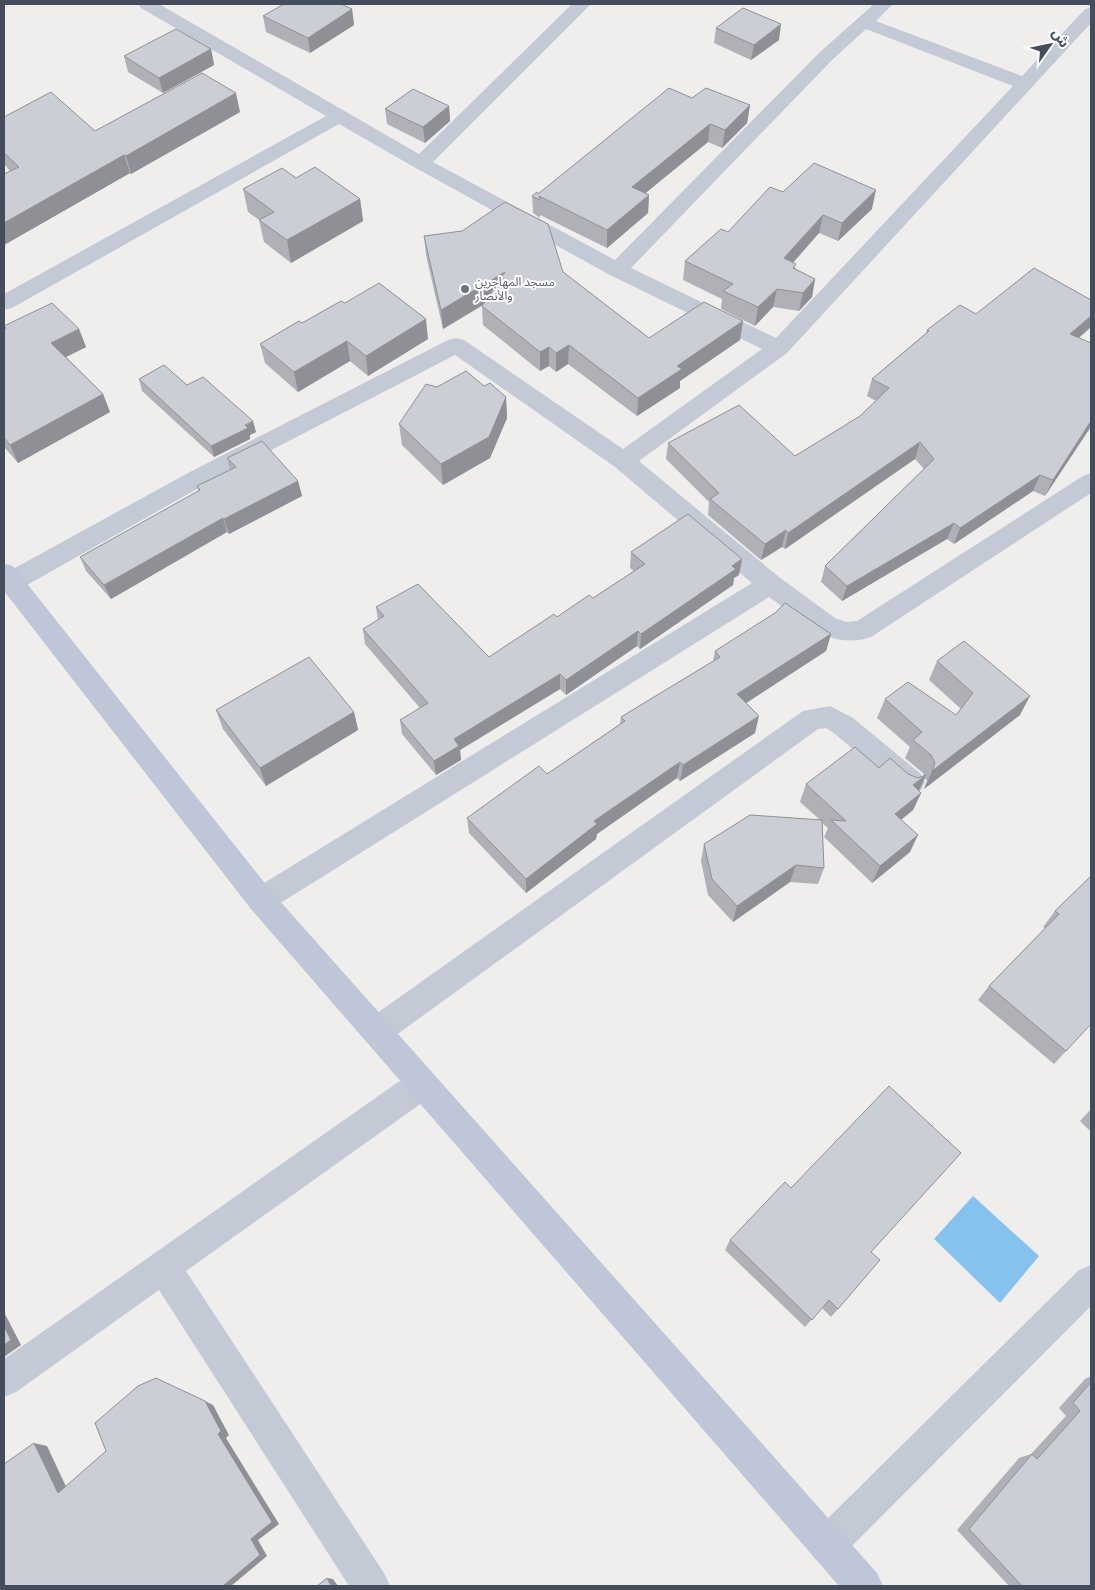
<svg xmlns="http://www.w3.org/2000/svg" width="1095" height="1590" font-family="'Public Sans','Noto Sans Arabic',sans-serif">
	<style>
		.water { fill: #85c2ee }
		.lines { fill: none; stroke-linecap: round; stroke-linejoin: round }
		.street { fill: #c3c9d5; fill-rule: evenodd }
		.secondary { fill: #bfc6d7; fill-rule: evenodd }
		.wall { fill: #afb1b7 }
		.shaded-wall { fill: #8f9095 }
		.building { fill: #ccced5; stroke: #8f9095 }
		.worship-dot { fill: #6b7280; stroke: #fff; stroke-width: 2 }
		.labels { text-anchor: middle; stroke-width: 4; stroke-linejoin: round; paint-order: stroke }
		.far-worship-label { font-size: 12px; fill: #5b616d; stroke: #fff; text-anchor: start }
	</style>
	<rect width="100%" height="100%" fill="#f0eeed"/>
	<path class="water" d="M973,1196L1039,1256L1000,1303L934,1239Z"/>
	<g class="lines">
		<g class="street">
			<path d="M138,4H159L419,154L572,4H591L433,162L615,260L820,52L874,4H893L876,21L1022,76L1085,9L1091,8V23L787,353L639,461L779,577L835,618L846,622L857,621L1083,476L1091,473V493L871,637C829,651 801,620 769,597L271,909L261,913L251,909L247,900L251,891L752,583L615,467L455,355L204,485L20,589L11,592L4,589V574L188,473L448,340L456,338L464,340L623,449L762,349L610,275L414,167L339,124L12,308L4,310V294L326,116L141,8ZM866,29L1013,86L776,338L631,268L832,60Z"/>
			<path d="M830,706L853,718L921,774L925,782L921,790L911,794L901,790L835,734L826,728L818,729L388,1041L377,1045L366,1041L362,1031L366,1021L803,711Z"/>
			<path d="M422,1069L433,1073L438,1084L433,1095L186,1271L384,1573L390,1586H349L159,1290L16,1392L4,1397V1359L411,1073Z"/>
			<path d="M1091,1265V1306L840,1558L827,1563L814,1558L809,1545L814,1532L1079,1270Z"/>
		</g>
		<path class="secondary" d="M4,564L13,566L271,891L877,1573L883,1586H839L251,909L4,591Z"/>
	</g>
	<g class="wall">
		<path d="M352,9L354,25L310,53L266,32L263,16Z"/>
		<path d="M716,28L779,40L751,60L714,43Z"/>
		<path d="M211,49L214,65L163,93L128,72L124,56Z"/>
		<path d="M692,98L750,105L747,123L722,148L708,142L645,193L649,195L648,213L607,248L540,215V218L533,213L532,196L538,194Z"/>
		<path d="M449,106L450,121L425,143L387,124L385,109Z"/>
		<path d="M240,112L131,174L130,173L4,245V174L10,171L4,164V117L95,131Z"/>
		<path d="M296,178L360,199L363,221L291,263L264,242L259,220L248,212L243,189Z"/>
		<path d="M783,192L872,209L838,241L819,233L793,263L796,269L815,279L812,297L799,311L773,307L755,326L721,309L722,299L683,280L685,261L728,232Z"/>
		<path d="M424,236L563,272L649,338L743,321L740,340L680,381V388L637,416L568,364L556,372L549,366L540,371L483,325L482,306L443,329L426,255Z"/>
		<path d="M345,303L428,339L368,376L350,361L298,392L265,363L260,344Z"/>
		<path d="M976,314L1091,327L1079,338L1091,343V427L1045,496L1033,491L954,544L947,539L842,601L821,582L825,566L924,469L915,459L785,549L782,547L761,560L708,515L709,502L666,459L668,443L795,456L860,416L876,401L867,396L872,379L926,333L927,330Z"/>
		<path d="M4,326L79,329L86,347L66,357L103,394L110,412L18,463L4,447V329L5,328Z"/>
		<path d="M139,379L187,385L256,432L250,435V439L214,457L142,391Z"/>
		<path d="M484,386L506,397L507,418L490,458L443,485L402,445L399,424L437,387Z"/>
		<path d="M227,458L298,481L302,496L229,534L227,532L111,599L86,571L80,557L198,491L197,486L230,470Z"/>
		<path d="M631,552L742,559L739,575L734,578L733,585L640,649L637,646L566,695L560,689L460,750L461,760L436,775L402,734L400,720L420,708L365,644L363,629L378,620L376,607L489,657L557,617L593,598L634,571L630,568Z"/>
		<path d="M831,634L826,651L746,703L755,733L680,781L677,778L597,834L596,839L526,893L469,833L467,818L547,774L620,724L621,717L713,661L715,651Z"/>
		<path d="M937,661L1020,715L924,789L927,781L925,778L919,791L921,793L913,810L901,820L910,852L872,883L824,837L828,828L822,823L824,868L818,884L790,882L733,922L708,895L701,861L704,844L819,819L800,802L806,784L879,768L908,774L918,778L924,776L923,773L905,758L910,747L877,718L885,699L956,715L961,709L929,680Z"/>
		<path d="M216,710L354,712L358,730L266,786L223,729Z"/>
		<path d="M1091,876L1066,1051L1054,1064L978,1000L989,986L1045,928L1043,927L1055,911Z"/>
		<path d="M1091,1109V1132L1080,1121Z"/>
		<path d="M791,1188L871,1252L838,1309L831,1317L822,1308L805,1327L725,1250L730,1240Z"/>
		<path d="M1091,1376V1586H1009L957,1530L1019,1458L1031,1454L1066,1416L1059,1408L1085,1379Z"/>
	</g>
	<g class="shaded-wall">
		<path d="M352,9L354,25L310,53L308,38Z"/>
		<path d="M781,24L779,40L751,60L754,45Z"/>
		<path d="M211,49L214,65L163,93L159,78Z"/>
		<path d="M236,93L240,112L131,174L126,156Z"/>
		<path d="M750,105L747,123L722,148L725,130Z"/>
		<path d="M449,106L450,121L425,143L423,127Z"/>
		<path d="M710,124L708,142L631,205L632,187Z"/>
		<path d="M124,155L130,173L4,245V223Z"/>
		<path d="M876,190L872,209L838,241L842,223Z"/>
		<path d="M649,195L648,213L607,248V230Z"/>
		<path d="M360,199L363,221L291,263L287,240Z"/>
		<path d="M823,215L819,233L780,277L784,258Z"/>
		<path d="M505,272V291L443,329L441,310Z"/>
		<path d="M815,279L812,297L799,311L803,293Z"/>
		<path d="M777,289L773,307L755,326L758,307Z"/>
		<path d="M1091,316V327L1063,351L1070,334Z"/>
		<path d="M426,319L428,339L368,376L366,356Z"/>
		<path d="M743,321L740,340L680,381V388L637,416L638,398L677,366Z"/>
		<path d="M79,329L86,347L58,361L51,343Z"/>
		<path d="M347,341L350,361L298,392L294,372Z"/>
		<path d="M569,345L568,364L556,372V353Z"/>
		<path d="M549,347V366L540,371V352Z"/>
		<path d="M103,394L110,412L18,463L10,445Z"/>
		<path d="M506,397L507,418L490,458L443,485L441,464Z"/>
		<path d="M253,421L256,432L250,435V439L214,457L211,446Z"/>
		<path d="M1091,421V426L1045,496L1053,480Z"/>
		<path d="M920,442L915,459L785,549L788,533Z"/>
		<path d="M1040,475L1033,491L954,544L960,528Z"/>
		<path d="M298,481L302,496L229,534L224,519Z"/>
		<path d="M223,518L227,532L111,599L104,585Z"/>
		<path d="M954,523L947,539L842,601L847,586Z"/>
		<path d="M786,530L782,547L761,560L765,544Z"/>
		<path d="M742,559L739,575L734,578L733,585L640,649L641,634L732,566Z"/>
		<path d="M638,631L637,646L566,695V680Z"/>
		<path d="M831,634L826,651L734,711L737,694Z"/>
		<path d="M560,674V689L460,750L461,760L436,775L434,761L454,739Z"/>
		<path d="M1030,696L1020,715L924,789L932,771Z"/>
		<path d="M354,712L358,730L266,786L260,768Z"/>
		<path d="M759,716L755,733L680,781L683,765Z"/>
		<path d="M680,762L677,778L597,834L596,839L526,893V879L594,821Z"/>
		<path d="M926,775L918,793L913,785Z"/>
		<path d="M921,793L913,810L887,831L895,814Z"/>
		<path d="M918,835L910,852L872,883L880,866Z"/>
		<path d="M796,865L790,882L733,922L737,906Z"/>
		<path d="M4,1312L21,1345L4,1357Z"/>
		<path d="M205,1401L213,1405L229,1435L226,1438L279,1524L258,1540L267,1556L231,1586H223L251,1539L218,1434Z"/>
		<path d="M34,1443L47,1446L70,1495L58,1493Z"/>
		<path d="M327,1578L333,1579L338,1586H331Z"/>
	</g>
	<g class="building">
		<path d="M284,4H341L352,9L308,38L263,16Z"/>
		<path d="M743,8L781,24L754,45L716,28Z"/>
		<path d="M176,29L211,49L159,78L124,56Z"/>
		<path d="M202,73L236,93L126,156L124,155L4,223V174L19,167L4,153V117L51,92L95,131Z"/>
		<path d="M669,88L692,98L706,88L750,105L725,130L710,124L632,187L649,195L607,230L539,196L540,200L532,196L537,192L538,194Z"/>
		<path d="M413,89L449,106L423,127L385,109Z"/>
		<path d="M814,163L876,190L842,223L823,215L784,258L796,264L793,268L815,279L803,293L777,289L758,307L723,291L733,284L685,261L721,229L728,232L770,187L783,192Z"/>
		<path d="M315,167L360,199L287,240L259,220L274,212L243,189L282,168L296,178Z"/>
		<path d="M505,202L548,224L563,272L649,338L704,302L743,321L677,366L682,369L638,398L569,345L556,353L549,347L540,352L482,306L505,272L441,310L424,236L462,231Z"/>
		<path d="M1034,268L1091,300V316L1070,334L1091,343V421L1053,480L1040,475L960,528L954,523L847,586L825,566L934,459L920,442L788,533L786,530L765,544L710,499L719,493L668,443L739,405L795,456L860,416L889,388L872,379L929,331L927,330L960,305L976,314Z"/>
		<path d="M379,283L426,319L366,356L347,341L294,372L260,344L299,321L302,323L341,301L345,303Z"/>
		<path d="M52,303L79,329L51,343L103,394L10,445L4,438V329L6,328L4,326Z"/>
		<path d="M164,365L187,385L203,377L253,421L245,425L248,428L211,446L139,379Z"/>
		<path d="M466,371L484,386L490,383L506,397L489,437L441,464L399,424L426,384L437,387Z"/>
		<path d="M262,441L298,481L224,519L223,518L104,585L80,557L200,490L197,486L236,467L227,458Z"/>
		<path d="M688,514L742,559L732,566L736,569L641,634L638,631L566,680L560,674L454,739L459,746L434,761L400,720L428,703L363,629L384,616L376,607L418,584L489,657L554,614L557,617L589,595L593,598L645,564L631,552Z"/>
		<path d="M785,603L831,634L737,694L759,716L683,765L680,762L594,821L597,824L526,879L467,818L539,766L547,774L625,721L621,717L720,657L715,651L775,613Z"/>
		<path d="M964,641L1030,696L932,771L935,763L931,755L913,740L922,732L885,699L908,682L956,715L973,693L937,661Z"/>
		<path d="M309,657L354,712L260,768L216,710Z"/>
		<path d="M855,747L879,768L890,758L908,774L918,778L926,775L913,785L921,793L895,814L918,835L880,866L831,820L846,821L806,784Z"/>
		<path d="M750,815L822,820L824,868L796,865L737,906L712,879L704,844Z"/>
		<path d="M1091,876V1024L1066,1051L989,986L1059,914L1055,911Z"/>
		<path d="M889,1086L961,1153L871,1252L880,1260L838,1309L829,1300L812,1320L730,1240L785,1182L791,1188Z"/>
		<path d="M4,1326L11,1340L4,1345Z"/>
		<path d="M156,1378L205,1401L221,1431L218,1434L272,1522L251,1539L260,1555L223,1586H4V1464L34,1443L58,1493L106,1451L95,1423L138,1386Z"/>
		<path d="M1091,1382V1586H1022L969,1529L1032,1454L1037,1459L1080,1411L1073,1403Z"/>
		<path d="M327,1578L331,1586H317Z"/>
	</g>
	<circle class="worship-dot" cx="465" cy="289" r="5"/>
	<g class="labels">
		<g class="far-worship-label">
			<text x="475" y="286">مسجد المهاجرين<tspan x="475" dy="14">والأنصار</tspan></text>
		</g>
	</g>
	<rect width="1095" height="1590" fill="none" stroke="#454c5b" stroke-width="10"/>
	<g transform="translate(1050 45) rotate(57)" stroke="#ffffff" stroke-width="4" paint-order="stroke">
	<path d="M0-4L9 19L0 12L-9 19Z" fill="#454c5b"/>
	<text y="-8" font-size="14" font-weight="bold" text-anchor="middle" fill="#454c5b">ش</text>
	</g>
</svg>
